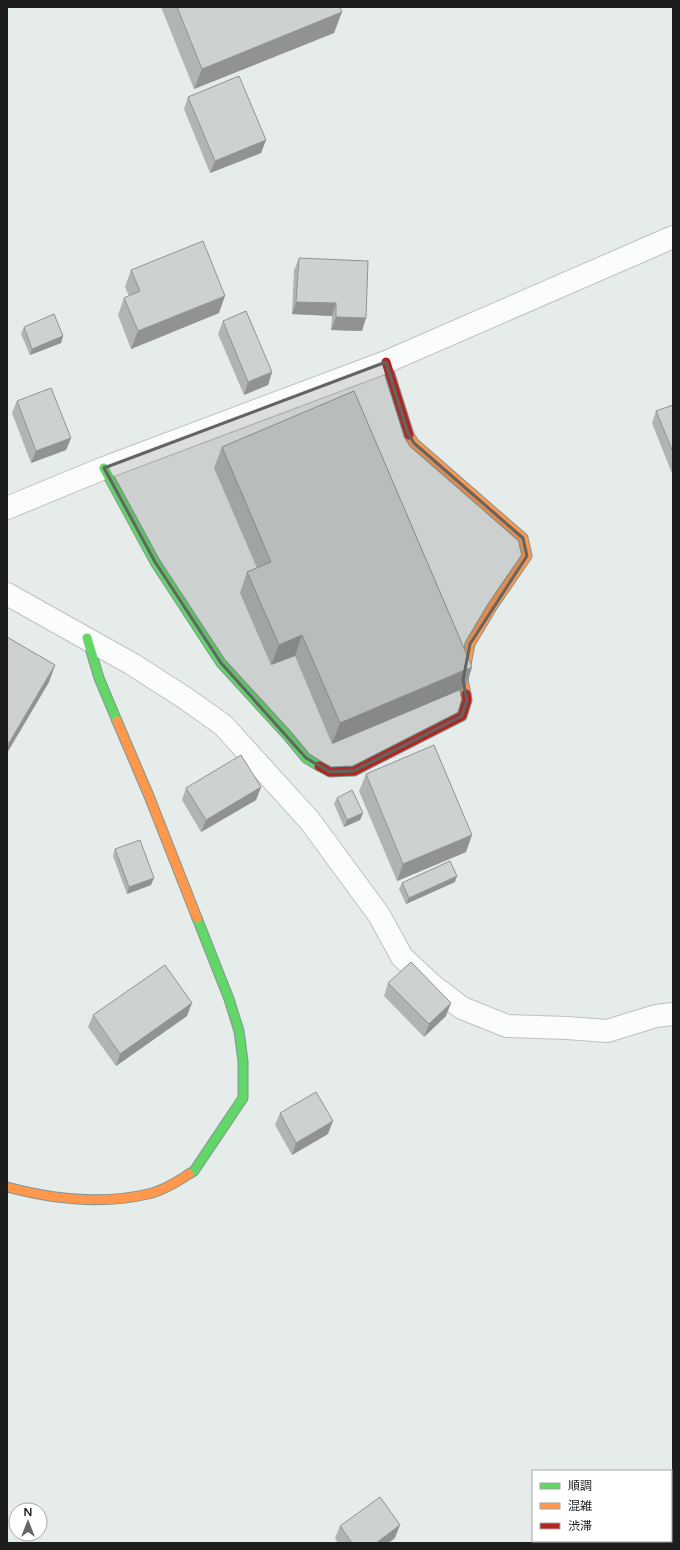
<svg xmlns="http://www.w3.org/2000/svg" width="680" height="1550" font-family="'Varela Round','Noto Sans JP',sans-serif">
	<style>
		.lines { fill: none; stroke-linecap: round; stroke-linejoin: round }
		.street-casing { stroke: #bec1c0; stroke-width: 24 }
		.fast-casing { stroke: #7d9794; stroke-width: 11 }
		.slow-casing { stroke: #7d9794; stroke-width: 11 }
		.jam-casing { stroke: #7d9794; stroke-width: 11 }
		.street { stroke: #fbfcfc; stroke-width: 22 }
		.fast { stroke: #63d668; stroke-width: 9 }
		.slow { stroke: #ff974d; stroke-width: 9 }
		.jam { stroke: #b3261e; stroke-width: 9 }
		.wall { fill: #b0b5b3 }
		.shaded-wall { fill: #909392 }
		.building { fill: #cdd2d0; stroke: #909392 }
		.marked { fill: #636564; fill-opacity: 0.2; stroke: #636564; stroke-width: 3; stroke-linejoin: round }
	</style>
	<rect width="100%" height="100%" fill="#e6ece9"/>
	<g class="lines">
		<defs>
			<g id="street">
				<path d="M7,508L104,468L386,362L673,237"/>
				<path d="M7,594L132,664L185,698L223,725L310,821L379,915L402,957L432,985L462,1008L507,1026L567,1028L607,1031L656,1016L673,1014"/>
			</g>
			<g id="fast">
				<path d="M104,468L155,562L221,663L287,735L306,758L319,766"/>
				<path d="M87,638L99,678L117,721"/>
				<path d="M189,1174L194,1171L243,1098V1061L239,1031L229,999L197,918"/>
			</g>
			<g id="slow">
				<path d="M409,435L414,443L523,538L527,556L492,607L470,644L463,680L466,694"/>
				<path d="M117,721L149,796L197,918"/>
				<path d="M7,1187C52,1199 101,1205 148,1194C162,1191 177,1182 189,1174"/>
			</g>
			<g id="jam">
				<path d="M386,362L409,435"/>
				<path d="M319,766L330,772L354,771L462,716L467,700L466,694"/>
			</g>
		</defs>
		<use href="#street" class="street-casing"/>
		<use href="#fast" class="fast-casing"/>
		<use href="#slow" class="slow-casing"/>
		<use href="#jam" class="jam-casing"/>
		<use href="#street" class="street"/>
		<use href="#fast" class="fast"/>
		<use href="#slow" class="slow"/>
		<use href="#jam" class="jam"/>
	</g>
	<g class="wall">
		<path d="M161,7H340L334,33L194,89Z"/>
		<path d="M188,97L266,140L261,153L210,173L184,109Z"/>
		<path d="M299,258L362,331L331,330L332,316L292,314L294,270Z"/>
		<path d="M131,270L219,313L131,349L118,315L124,298L129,296L125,287Z"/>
		<path d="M223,321L272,372L268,385L244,395L218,334Z"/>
		<path d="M24,327L63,336L61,343L30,355L21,334Z"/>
		<path d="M17,401L71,438L66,450L31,463L12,413Z"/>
		<path d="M673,405V476L652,423L656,411Z"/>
		<path d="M222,447L472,667L465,688L332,744L295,656L271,665L240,593L247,572L257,568L214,468Z"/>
		<path d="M7,637L55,665L49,682L7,753Z"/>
		<path d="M366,774L466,852L397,881L359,791Z"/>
		<path d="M261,787L256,800L201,832L182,800L186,788Z"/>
		<path d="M337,798L363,813L360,820L344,827L334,804Z"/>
		<path d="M115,849L151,885L127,894L113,856Z"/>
		<path d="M455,882L406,904L399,889L402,883Z"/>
		<path d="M388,983L446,1016L424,1037L384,996Z"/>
		<path d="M93,1015L187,1016L116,1066L88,1027Z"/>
		<path d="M280,1113L328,1134L292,1155L275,1125Z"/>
		<path d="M340,1526L395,1538L388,1543H338L335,1538Z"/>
	</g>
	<g class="shaded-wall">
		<path d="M342,12L334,33L194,89L202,69Z"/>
		<path d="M266,140L261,153L210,173L215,161Z"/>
		<path d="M225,296L219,313L131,349L138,331Z"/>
		<path d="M296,302L336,303L332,316L292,314Z"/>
		<path d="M336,317L366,318L362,331L331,330Z"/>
		<path d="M63,336L61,343L30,355L32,349Z"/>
		<path d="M272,372L268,385L244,395L248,382Z"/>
		<path d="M71,438L66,450L31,463L36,451Z"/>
		<path d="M302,635L295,656L271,665L279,645Z"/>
		<path d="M55,665L49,682L7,753V749L9,743Z"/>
		<path d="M472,667L465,688L332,744L340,723Z"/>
		<path d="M261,787L256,800L201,832L206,820Z"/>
		<path d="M363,813L360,820L344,827L347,820Z"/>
		<path d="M472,835L466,852L397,881L403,864Z"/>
		<path d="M457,876L455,882L406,904L409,898Z"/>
		<path d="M154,878L151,885L127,894L129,887Z"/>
		<path d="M192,1003L187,1016L116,1066L120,1054Z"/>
		<path d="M451,1003L446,1016L424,1037L429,1024Z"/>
		<path d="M333,1121L328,1134L292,1155L296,1143Z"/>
		<path d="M400,1525L395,1538L388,1543H376Z"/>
	</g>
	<g class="building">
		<path d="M177,7H340L342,12L202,69Z"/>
		<path d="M239,76L266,140L215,161L188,97Z"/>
		<path d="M203,241L225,296L138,331L124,298L140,291L131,270Z"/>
		<path d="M299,258L368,261L366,318L336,317V303L296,302Z"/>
		<path d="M246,311L272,372L248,382L223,321Z"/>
		<path d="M54,314L63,336L32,349L24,327Z"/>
		<path d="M51,388L71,438L36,451L17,401Z"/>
		<path d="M354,391L472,667L340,723L302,635L279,645L247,572L271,562L222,447Z"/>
		<path d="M673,405V452L656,411Z"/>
		<path d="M7,637L55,665L9,743L7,741Z"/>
		<path d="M434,745L472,835L403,864L366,774Z"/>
		<path d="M241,755L261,787L206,820L186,788Z"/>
		<path d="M352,790L363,813L347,820L337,798Z"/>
		<path d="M140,840L154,878L129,887L115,849Z"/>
		<path d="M450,861L457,876L409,898L402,883Z"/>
		<path d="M411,962L451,1003L429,1024L388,983Z"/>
		<path d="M165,965L192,1003L120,1054L93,1015Z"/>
		<path d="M316,1092L333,1121L296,1143L280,1113Z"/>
		<path d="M380,1497L400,1525L376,1543H352L340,1526Z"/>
	</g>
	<path class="marked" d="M386,362L408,433L414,443L523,538L527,556L470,644L463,680L467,700L462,716L354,771L330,772L306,758L221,663L155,562L104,468Z"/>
	<rect width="680" height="1550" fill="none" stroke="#1d1d1d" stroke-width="16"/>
	<rect x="532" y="1470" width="140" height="72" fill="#ffffff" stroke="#a5a5a5"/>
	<rect x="540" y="1483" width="20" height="6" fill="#63d668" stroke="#a5a5a5"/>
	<text x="568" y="1490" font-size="12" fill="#1d1d1d">順調</text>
	<rect x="540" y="1503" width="20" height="6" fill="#ff974d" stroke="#a5a5a5"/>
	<text x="568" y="1510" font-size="12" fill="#1d1d1d">混雑</text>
	<rect x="540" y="1523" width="20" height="6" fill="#b3261e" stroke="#a5a5a5"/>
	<text x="568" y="1530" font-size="12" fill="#1d1d1d">渋滞</text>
	<g transform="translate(28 1522)"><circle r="19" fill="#ffffff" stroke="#a5a5a5"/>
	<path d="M0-3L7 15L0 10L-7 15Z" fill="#636564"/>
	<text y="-6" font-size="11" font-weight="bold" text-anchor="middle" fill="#1d1d1d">N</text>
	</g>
</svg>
